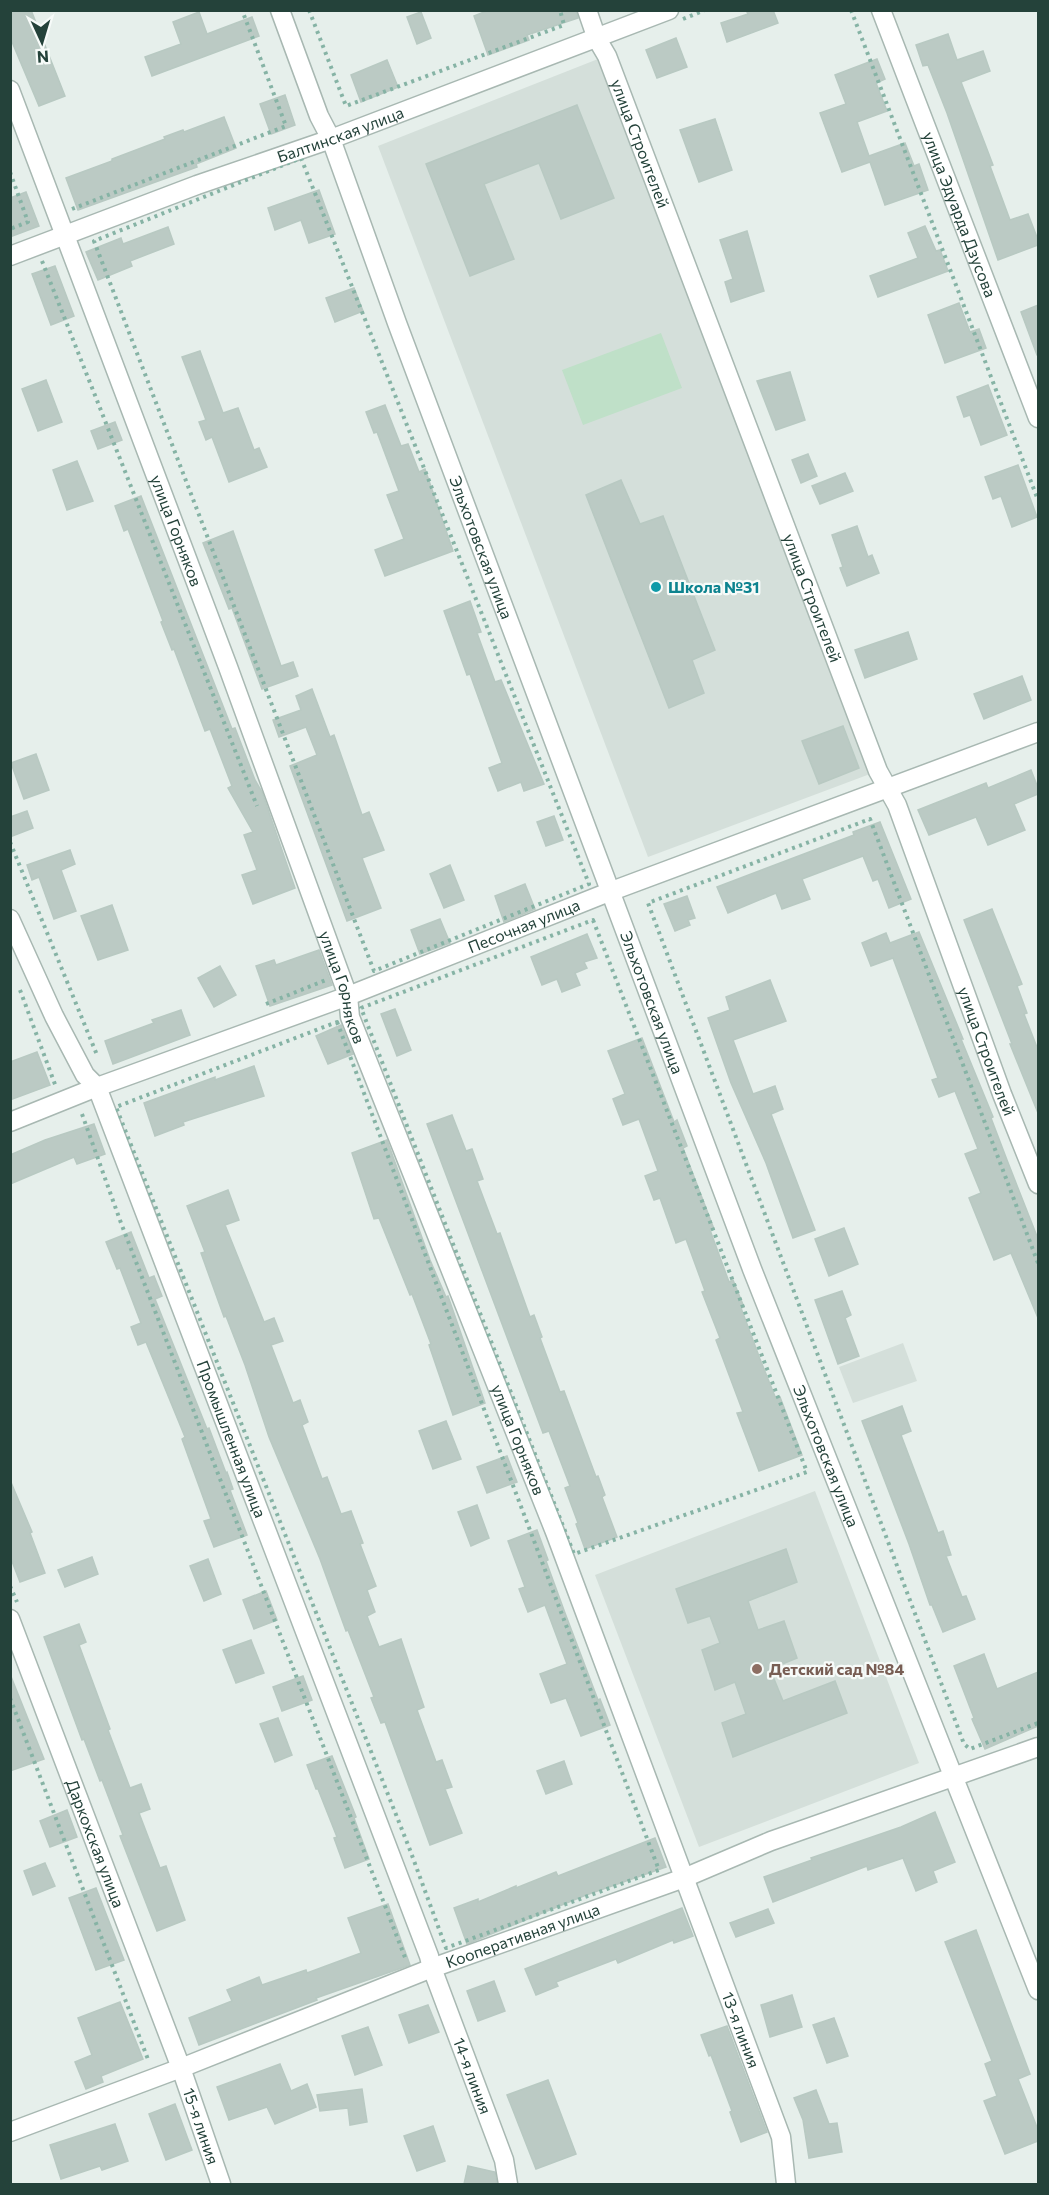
<svg xmlns="http://www.w3.org/2000/svg" width="1049" height="2195" font-family="Commissioner,sans-serif">
	<style>
		.built { fill: #d4dfda }
		.green { fill: #bfe0c8 }
		.building { fill: #bbcac4; stroke: #b8c9c2; stroke-width: 1.5 }
		.lines { fill: none; stroke-linecap: round; stroke-linejoin: round }
		.minor-casing { stroke: #a8b8b2; stroke-width: 21 }
		.path { stroke: #86b3a5; stroke-width: 4; stroke-dasharray: 3 4.5; stroke-linecap: butt }
		.minor { stroke: #fff; stroke-width: 18 }
		.culture-dot { fill: #0f9aa8; stroke: #f7fbf9; stroke-width: 2 }
		.education-dot { fill: #8d6e63; stroke: #f7fbf9; stroke-width: 2 }
		.labels { text-anchor: middle; stroke-width: 4.5; stroke-linejoin: round; paint-order: stroke }
		.street-label { font-size: 16px; fill: #24423a; stroke: #f7fbf9 }
		.culture-label { font-size: 16px; font-weight: bold; fill: #0d838f; stroke: #f7fbf9; text-anchor: start }
		.education-label { font-size: 16px; font-weight: bold; fill: #785e54; stroke: #f7fbf9; text-anchor: start }
	</style>
	<rect width="100%" height="100%" fill="#e6efeb"/>
	<g class="built">
		<path d="M598,59L870,774L648,857L378,146Z"/>
		<path d="M903,1343L917,1381L853,1403L839,1367Z"/>
		<path d="M815,1491L919,1763L699,1847L595,1575Z"/>
	</g>
	<path class="green" d="M661,333L682,388L583,425L562,370Z"/>
	<g class="building">
		<path d="M10,10H31L65,96L39,106L10,37Z"/>
		<path d="M489,10H576L578,18L527,35L529,40L488,55L474,16Z"/>
		<path d="M746,10H773L778,23L727,42L721,23L748,14Z"/>
		<path d="M199,12L207,34L252,17L259,36L152,76L145,57L181,44L173,22Z"/>
		<path d="M421,12L431,38L417,44L407,17Z"/>
		<path d="M948,34L957,60L983,51L990,71L961,82L985,144L993,165L990,166L1010,220L1028,214L1038,240V245L998,260L947,113L928,65L923,66L916,45Z"/>
		<path d="M676,38L687,67L657,78L646,50Z"/>
		<path d="M877,59L885,79L876,83L887,111L857,122L869,156L905,143L914,166L919,164L928,190L885,205L870,162L842,172L820,113L846,104L835,75Z"/>
		<path d="M387,60L398,87L361,102L351,75Z"/>
		<path d="M285,95L295,125L271,134L260,104Z"/>
		<path d="M577,105L614,198L561,219L539,163L484,184L514,259L470,276L426,164Z"/>
		<path d="M224,117L236,148L196,164L197,167L78,210L66,178L112,161V159L165,139L164,137L183,130L184,132Z"/>
		<path d="M715,119L732,170L699,182L680,130Z"/>
		<path d="M319,190L335,234L309,243L301,220L275,230L268,208Z"/>
		<path d="M26,192L39,226L10,237V198Z"/>
		<path d="M925,226L936,251L940,250L948,271L878,297L870,276L918,258L908,233Z"/>
		<path d="M168,227L174,244L130,261L132,266L98,280L86,252L121,238L123,244Z"/>
		<path d="M747,231L764,291L731,302L725,282L733,279L720,240Z"/>
		<path d="M55,266L74,316L51,325L32,274Z"/>
		<path d="M354,288L363,311L335,322L326,298Z"/>
		<path d="M959,303L970,332L979,329L986,348L945,363L928,315Z"/>
		<path d="M1038,305V355H1037L1021,312Z"/>
		<path d="M200,351L223,413L238,408L254,450L259,448L267,467L229,482L212,437L206,440L199,422L206,420L182,357Z"/>
		<path d="M790,372L805,420L776,430L757,381Z"/>
		<path d="M46,380L62,422L38,431L22,389Z"/>
		<path d="M988,385L1007,435L981,445L970,415L964,417L957,397Z"/>
		<path d="M385,405L401,446L408,444L419,472L425,469L453,551L385,576L375,550L404,539L387,495L399,491L377,432L374,433L366,412Z"/>
		<path d="M115,422L122,440L98,449L91,431Z"/>
		<path d="M808,454L817,476L801,483L792,460Z"/>
		<path d="M77,461L93,501L67,510L53,470Z"/>
		<path d="M1018,465L1037,517L1012,527L1001,496L993,499L985,477Z"/>
		<path d="M845,473L853,491L820,504L812,486Z"/>
		<path d="M621,480L640,524L663,516L715,650L692,660L704,693L669,708L586,495Z"/>
		<path d="M141,496L232,729L235,728L255,780L262,792L295,888L253,904L242,875L257,870L244,835L253,832L228,788L232,786L210,729L205,731L174,649L172,650L161,622L163,621L128,529L124,531L115,506Z"/>
		<path d="M857,526L868,557L872,555L879,573L847,586L840,568L843,567L832,535Z"/>
		<path d="M233,531L281,666L293,662L298,676L262,689L232,608L229,609L203,543Z"/>
		<path d="M470,601L481,632L477,633L495,682L501,680L544,784L524,791L521,782L498,791L489,768L502,763L470,674L467,675L444,611Z"/>
		<path d="M908,632L917,659L865,678L855,650Z"/>
		<path d="M1022,676L1031,700L984,719L974,694Z"/>
		<path d="M312,689L330,737L334,735L362,815L369,812L384,850L362,858L381,908L347,921L290,766L317,755L306,727L279,737L273,720L301,710L296,696Z"/>
		<path d="M843,726L859,768L819,784L802,741Z"/>
		<path d="M36,754L49,790L24,799L11,763Z"/>
		<path d="M1031,770L1038,788V794L1014,804L1025,830L988,845L976,817L929,835L918,810L986,783L988,788Z"/>
		<path d="M27,811L33,828L10,837V817Z"/>
		<path d="M554,816L563,840L546,846L537,822Z"/>
		<path d="M880,822L911,899L889,908L878,879L873,881L863,856L802,879L810,899L782,909L776,893L728,913L717,887L854,835L853,832Z"/>
		<path d="M70,850L75,864L61,870L76,911L54,919L39,877L32,880L27,865Z"/>
		<path d="M450,865L464,900L444,908L430,874Z"/>
		<path d="M525,884L535,909L504,922L495,896Z"/>
		<path d="M687,896L695,918L688,920L690,925L675,931L664,904Z"/>
		<path d="M112,905L128,950L98,960L81,916Z"/>
		<path d="M992,909L1022,984L1017,986L1027,1013L1024,1014L1038,1050V1113L1010,1044H1012L964,920Z"/>
		<path d="M440,919L450,943L420,954L411,930Z"/>
		<path d="M919,932L963,1039H961L993,1117L991,1118L1007,1160L1038,1239V1318L1011,1253L994,1260L969,1198L981,1193L965,1154L978,1149L955,1091L939,1097L932,1080L938,1078L893,958L871,966L862,943L886,933L890,943Z"/>
		<path d="M587,934L597,958L584,962L587,968L575,973L580,985L562,992L557,979L542,985L531,957Z"/>
		<path d="M319,950L332,985L270,1006L256,966L274,960L276,965Z"/>
		<path d="M220,966L236,995L214,1007L198,978Z"/>
		<path d="M770,980L786,1021L733,1040L753,1094L775,1086L783,1109L771,1114L815,1230L793,1238L766,1163L731,1083L708,1018L730,1010L726,997Z"/>
		<path d="M395,1009L411,1050L397,1056L381,1014Z"/>
		<path d="M181,1010L190,1035L113,1064L105,1041L154,1023L152,1020Z"/>
		<path d="M341,1025L353,1054L328,1064L316,1036Z"/>
		<path d="M642,1038L674,1122L677,1120L687,1146L683,1148L714,1229L710,1230L729,1282L733,1280L744,1307L741,1308L760,1359L776,1399L780,1397L802,1455L759,1471L737,1413L743,1412L716,1340L720,1338L702,1292L705,1291L686,1239L676,1243L660,1198L654,1200L645,1176L658,1171L639,1119L623,1125L613,1099L625,1094L608,1051Z"/>
		<path d="M37,1052L50,1085L10,1100V1062Z"/>
		<path d="M254,1066L264,1096L183,1122L184,1125L155,1136L144,1103L215,1077V1080Z"/>
		<path d="M452,1115L466,1151L472,1149L483,1179L477,1181L497,1234L500,1233L530,1317L534,1315L542,1337L540,1338L560,1392L564,1391L596,1477L598,1476L605,1495L602,1497L617,1537L585,1549L576,1524L578,1523L565,1488L570,1486L549,1431L543,1433L427,1124Z"/>
		<path d="M94,1124L105,1154L77,1164L74,1157L10,1184V1155L45,1140Z"/>
		<path d="M387,1140L430,1260L446,1297L448,1296L485,1403L453,1415L429,1345L431,1344L412,1294L410,1295L379,1218L374,1219L352,1153Z"/>
		<path d="M228,1190L239,1220L225,1225L264,1322L274,1318L283,1341L271,1345L293,1403L300,1400L308,1422L302,1425L322,1479L327,1477L341,1514L351,1511L363,1543L360,1544L376,1586L367,1590L375,1612L367,1616L379,1647L401,1639L424,1707L417,1710L436,1762L442,1760L452,1787L445,1789L462,1833L430,1845L385,1722L381,1723L371,1698L374,1697L348,1630L346,1631L320,1559L269,1437L245,1365L226,1316L224,1317L201,1253L205,1252L187,1206Z"/>
		<path d="M844,1228L858,1264L829,1276L815,1239Z"/>
		<path d="M131,1232L149,1278L154,1276L162,1296L155,1299L207,1429L209,1428L226,1473L227,1472L233,1489L230,1490L247,1535L214,1547L204,1521L211,1519L182,1439L185,1437L146,1342L138,1345L131,1327L141,1323L120,1268L117,1269L106,1242Z"/>
		<path d="M842,1291L851,1315L845,1318L859,1356L838,1364L815,1300Z"/>
		<path d="M902,1406L911,1431L901,1435L938,1533L943,1531L951,1555L946,1556L962,1597L966,1596L975,1619L943,1632L932,1605H930L909,1544L862,1421Z"/>
		<path d="M446,1421L461,1459L433,1469L419,1431Z"/>
		<path d="M507,1456L517,1482L487,1493L477,1467Z"/>
		<path d="M10,1480L32,1532L30,1533L45,1573L20,1582L10,1556Z"/>
		<path d="M477,1505L489,1538L471,1546L458,1512Z"/>
		<path d="M537,1530L548,1560L546,1561L565,1613L598,1700L600,1699L610,1725L581,1736L566,1698L551,1703L540,1674L567,1664L545,1605L528,1612L519,1589L525,1587L508,1541Z"/>
		<path d="M786,1549L797,1582L748,1601L758,1630L784,1621L797,1658L770,1669L783,1701L835,1681L847,1713L733,1757L722,1723L746,1714L735,1682L715,1690L702,1650L720,1643L710,1616L688,1623L676,1589Z"/>
		<path d="M92,1557L98,1574L65,1587L58,1570Z"/>
		<path d="M208,1559L221,1594L204,1601L190,1566Z"/>
		<path d="M266,1591L277,1620L254,1629L243,1600Z"/>
		<path d="M79,1624L86,1642L79,1645L110,1729L108,1730L130,1788L141,1784L150,1809L139,1813L160,1868L166,1866L185,1920L157,1931L120,1836L123,1835L102,1780L100,1781L84,1739L82,1740L44,1637Z"/>
		<path d="M251,1640L264,1673L236,1683L223,1650Z"/>
		<path d="M984,1654L997,1689L1038,1672V1726L985,1749L972,1719L974,1718L954,1666Z"/>
		<path d="M10,1674L44,1759L10,1771Z"/>
		<path d="M303,1676L312,1700L282,1711L273,1687Z"/>
		<path d="M278,1718L292,1755L275,1762L260,1724Z"/>
		<path d="M332,1756L356,1817L354,1818L369,1859L345,1868L334,1838L337,1837L318,1789H316L307,1765Z"/>
		<path d="M564,1761L572,1784L546,1794L537,1771Z"/>
		<path d="M67,1810L77,1837L50,1847L40,1821Z"/>
		<path d="M935,1812L955,1862L933,1871L937,1882L916,1891L903,1858L868,1870L867,1866L773,1902L764,1877L812,1860L811,1858L901,1827Z"/>
		<path d="M655,1838L666,1867L586,1895L467,1944L454,1908L478,1899V1902L516,1886V1888L556,1872L558,1876Z"/>
		<path d="M45,1863L55,1886L33,1895L24,1871Z"/>
		<path d="M96,1888L124,1960L96,1970L69,1898Z"/>
		<path d="M388,1904L410,1965L316,1998L317,2000L199,2045L189,2018L232,2001L227,1990L259,1977L262,1985L306,1970L307,1973L361,1953L348,1918Z"/>
		<path d="M682,1908L693,1936L674,1943L673,1940L618,1963L616,1959L556,1982L558,1986L536,1995L525,1969Z"/>
		<path d="M768,1909L774,1923L736,1937L730,1923Z"/>
		<path d="M976,1930L1030,2074L1018,2079L1038,2130V2141L1005,2154L984,2101L997,2096L985,2064L992,2061L945,1942Z"/>
		<path d="M494,1981L505,2011L478,2021L467,1991Z"/>
		<path d="M792,1995L802,2027L770,2037L761,2005Z"/>
		<path d="M120,2002L143,2059L101,2076L103,2082L86,2089L75,2062L92,2055L78,2018Z"/>
		<path d="M428,2005L439,2032L409,2043L399,2015Z"/>
		<path d="M834,2018L848,2056L827,2063L813,2025Z"/>
		<path d="M727,2026L767,2132L741,2142L730,2112L732,2111L711,2055L709,2056L701,2035Z"/>
		<path d="M368,2027L382,2065L355,2075L342,2036Z"/>
		<path d="M280,2064L291,2091L307,2084L316,2107L275,2124L267,2107L229,2120L217,2087Z"/>
		<path d="M548,2080L576,2154L536,2169L507,2095Z"/>
		<path d="M362,2089L367,2122L350,2125L348,2108L320,2111L317,2095Z"/>
		<path d="M816,2090L829,2124L837,2123L842,2152L809,2158L803,2120L794,2098Z"/>
		<path d="M175,2104L192,2150L166,2160L149,2114Z"/>
		<path d="M115,2124L128,2161L102,2170L100,2166L61,2179L50,2145Z"/>
		<path d="M433,2126L445,2161L417,2171L404,2136Z"/>
		<path d="M468,2166L495,2172L497,2184H464Z"/>
	</g>
	<g class="lines">
		<defs>
			<g id="minor">
				<path id="s1" d="M280,10L319,116L331,139L397,323L752,1269L1038,1990"/>
				<path id="s2" d="M587,10L597,39L607,56L878,771L897,805L1002,1094L1038,1184"/>
				<path id="s3" d="M881,10L1038,418"/>
				<path id="s4" d="M10,90L228,667L348,996L350,1017L555,1532L781,2137L786,2184"/>
				<path id="s5" d="M10,256L197,185L331,139L669,10"/>
				<path id="s6" d="M10,919L54,1016L85,1075L97,1087L429,1956L432,1968L504,2160L508,2184"/>
				<path id="s7" d="M10,1122L97,1087L348,996L609,892L1038,732"/>
				<path id="s8" d="M10,1619L181,2068L221,2184"/>
				<path id="s9" d="M10,2132L181,2068L432,1968L684,1878L771,1841L1038,1747"/>
			</g>
		</defs>
		<use href="#minor" class="minor-casing"/>
		<g class="path">
			<path d="M309,10L346,106L564,25L560,10"/>
			<path d="M851,10L1038,500"/>
			<path d="M683,19L705,10"/>
			<path d="M301,158L589,884L374,971L94,241Z"/>
			<path d="M10,172L28,222L10,229"/>
			<path d="M72,209L286,126L242,10"/>
			<path d="M42,261L257,806"/>
			<path d="M10,842L97,1055"/>
			<path d="M593,920L807,1472L574,1554L361,1008Z"/>
			<path d="M20,990L56,1087"/>
			<path d="M266,1004L326,980"/>
			<path d="M337,1022L659,1870L446,1948L410,1850L116,1107Z"/>
			<path d="M82,1114L121,1223L406,1960"/>
			<path d="M1038,1263L870,819L648,903L964,1744L970,1749L1038,1723"/>
			<path d="M10,1586L17,1602"/>
			<path d="M10,1698L149,2062"/>
		</g>
		<use href="#minor" class="minor"/>
	</g>
	<circle class="culture-dot" cx="656" cy="587" r="6"/>
	<circle class="education-dot" cx="757" cy="1669" r="6"/>
	<g class="labels">
		<g class="street-label">
			<text dy="6" stroke="none"><textPath href="#s5" startOffset="352">Балтинская улица</textPath></text>
			<text dy="6" stroke="none"><textPath href="#s2" startOffset="144">улица Строителей</textPath></text>
			<text dy="6" stroke="none"><textPath href="#s3" startOffset="219">улица Эдуарда Дзусова</textPath></text>
			<text dy="6" stroke="none"><textPath href="#s4" startOffset="471">улица Горняков</textPath></text>
			<text dy="6" stroke="none"><textPath href="#s1" startOffset="574">Эльхотовская улица</textPath></text>
			<text dy="6" stroke="none"><textPath href="#s2" startOffset="630">улица Строителей</textPath></text>
			<text dy="6" stroke="none"><textPath href="#s7" startOffset="550">Песочная улица</textPath></text>
			<text dy="6" stroke="none"><textPath href="#s4" startOffset="957">улица Горняков</textPath></text>
			<text dy="6" stroke="none"><textPath href="#s1" startOffset="1060">Эльхотовская улица</textPath></text>
			<text dy="6" stroke="none"><textPath href="#s2" startOffset="1116">улица Строителей</textPath></text>
			<text dy="6" stroke="none"><textPath href="#s6" startOffset="567">Промышленная улица</textPath></text>
			<text dy="6" stroke="none"><textPath href="#s4" startOffset="1443">улица Горняков</textPath></text>
			<text dy="6" stroke="none"><textPath href="#s1" startOffset="1546">Эльхотовская улица</textPath></text>
			<text dy="6" stroke="none"><textPath href="#s8" startOffset="240">Даркохская улица</textPath></text>
			<text dy="6" stroke="none"><textPath href="#s9" startOffset="549">Кооперативная улица</textPath></text>
			<text dy="6" stroke="none"><textPath href="#s4" startOffset="2074">13-я линия</textPath></text>
			<text dy="6" stroke="none"><textPath href="#s6" startOffset="1248">14-я линия</textPath></text>
			<text dy="6" stroke="none"><textPath href="#s8" startOffset="542">15-я линия</textPath></text>
		</g>
		<g class="culture-label">
			<text x="668" y="593">Школа №31</text>
		</g>
		<g class="education-label">
			<text x="769" y="1675">Детский сад №84</text>
		</g>
	</g>
	<rect width="1049" height="2195" fill="none" stroke="#24423a" stroke-width="24"/>
	<g transform="translate(42 42) rotate(176)" stroke="#f7fbf9" stroke-width="4.5" paint-order="stroke">
	<path d="M0-4.5L10 22L0 15L-10 22Z" fill="#24423a"/>
	<text y="-9" font-size="16" font-weight="bold" text-anchor="middle" fill="#24423a">N</text>
	</g>
</svg>
